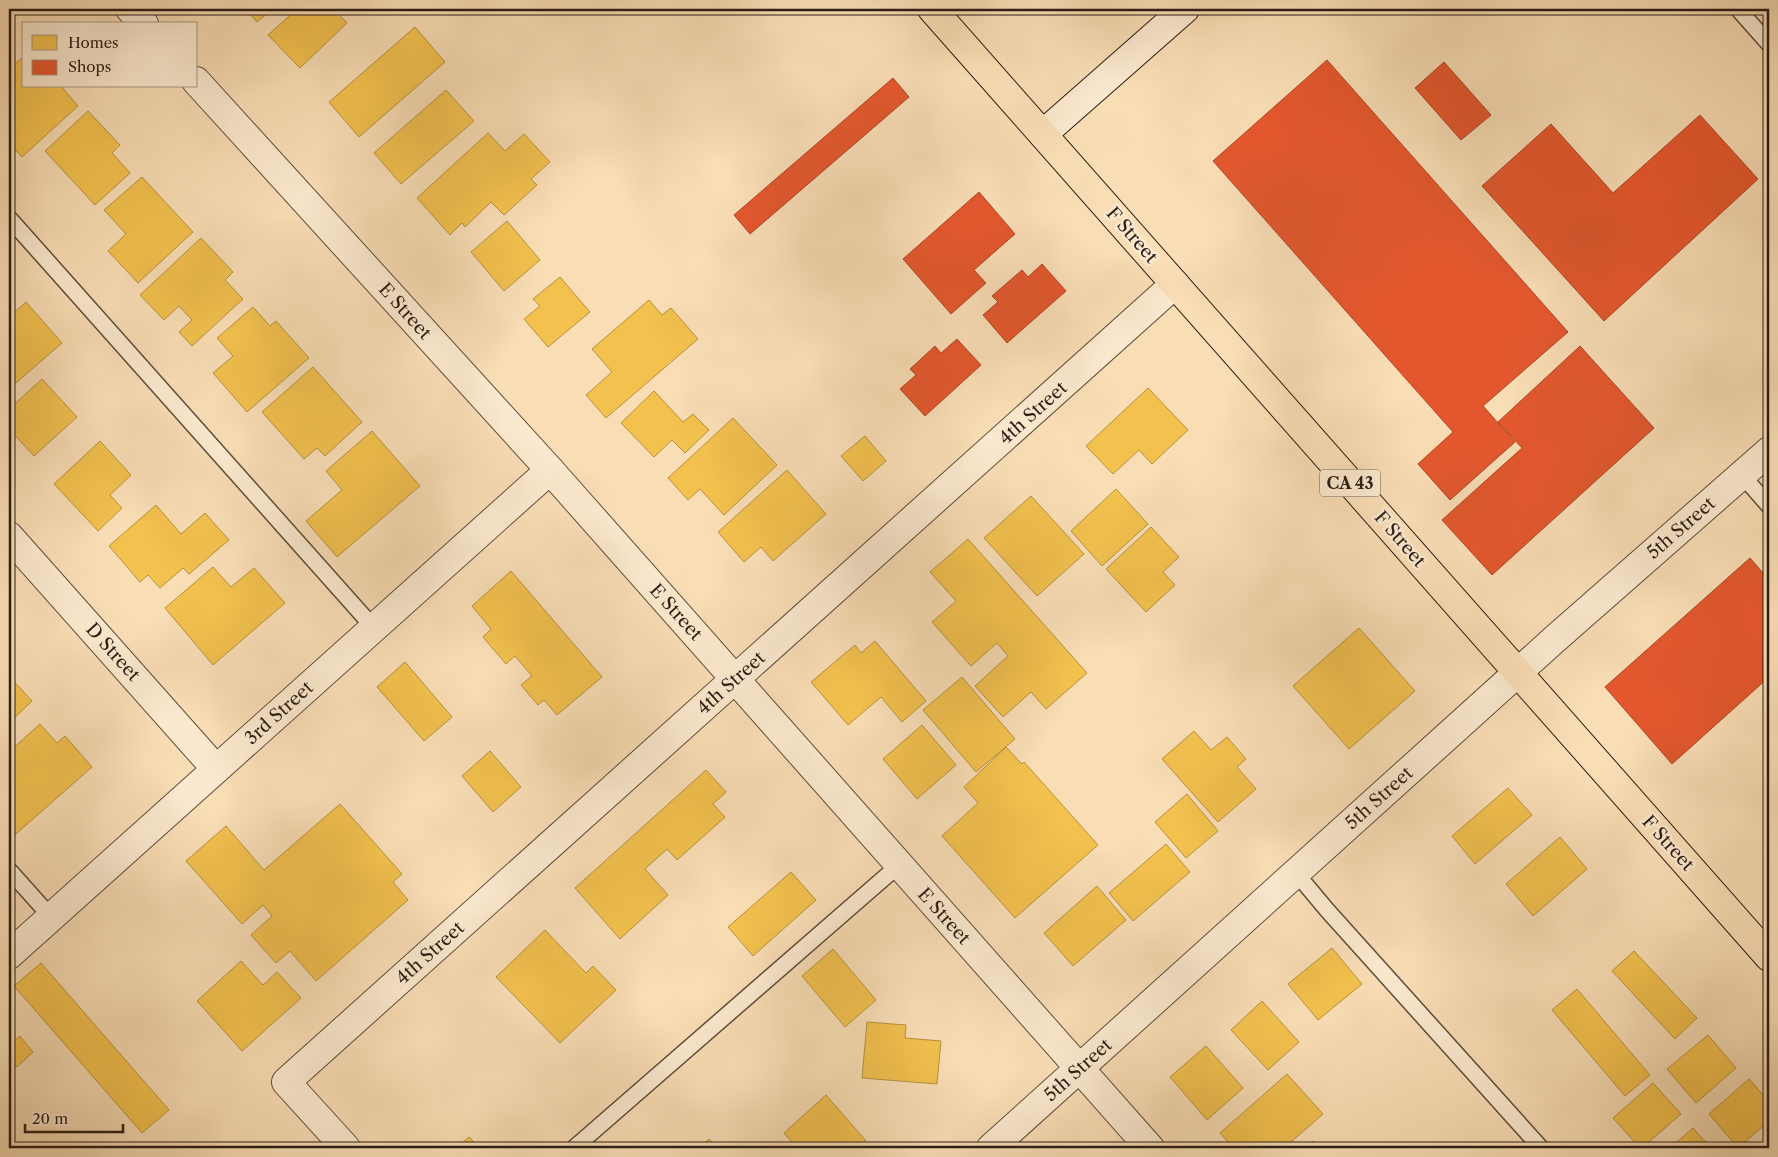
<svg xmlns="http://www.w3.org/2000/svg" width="1778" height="1157" font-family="'Libre Caslon Text',serif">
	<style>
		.homes { fill: #f2c14e; stroke: #b6903d }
		.shops { fill: #e4572e; stroke: #ac4526 }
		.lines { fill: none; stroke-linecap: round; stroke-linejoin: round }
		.lane-casing { stroke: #5e4c3c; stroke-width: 18 }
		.street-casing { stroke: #5e4c3c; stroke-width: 30 }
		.secondary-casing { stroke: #2b1c14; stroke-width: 30 }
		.primary-casing { stroke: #2b1c14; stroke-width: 30 }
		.lane { stroke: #fbe9cf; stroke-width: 15 }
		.street { stroke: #fbe9cf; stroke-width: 28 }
		.secondary { stroke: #fbe9cf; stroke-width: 28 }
		.primary { stroke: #f9ddb5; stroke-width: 28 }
		.labels { text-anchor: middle; stroke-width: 5; stroke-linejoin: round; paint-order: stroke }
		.shield { fill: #fbe9cf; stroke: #695a4c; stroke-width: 1 }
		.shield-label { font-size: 16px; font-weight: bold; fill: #2b1c14 }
		.street-label { font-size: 18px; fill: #2b1c14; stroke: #fbe9cf }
	</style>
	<rect width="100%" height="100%" fill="#f9ddb5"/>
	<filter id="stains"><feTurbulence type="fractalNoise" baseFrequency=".004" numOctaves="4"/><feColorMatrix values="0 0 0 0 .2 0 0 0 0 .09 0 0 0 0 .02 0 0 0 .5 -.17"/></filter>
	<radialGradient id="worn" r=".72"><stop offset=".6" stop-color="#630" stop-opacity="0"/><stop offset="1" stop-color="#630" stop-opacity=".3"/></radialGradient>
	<g class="homes">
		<path d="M245,9H273L257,22Z"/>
		<path d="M297,9H334L347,23L300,68L268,35Z"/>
		<path d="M415,27L445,62L359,137L329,102Z"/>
		<path d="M24,56V86H61L78,106L22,157L9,143V69Z"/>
		<path d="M446,90L474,121L401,184L374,153Z"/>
		<path d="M88,111L120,145L112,153L130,173L95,205L45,151Z"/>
		<path d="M488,133L505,151L524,134L550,162L531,179L537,185L504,215L491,202L465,227L462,223L450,235L417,198Z"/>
		<path d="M142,177L193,232L138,283L108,251L126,234L104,210Z"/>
		<path d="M507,221L540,260L504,291L471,252Z"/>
		<path d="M201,238L233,272L225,280L243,299L192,346L179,332L192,320L179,306L164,320L140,295Z"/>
		<path d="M560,277L590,312L548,347L524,319L540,306L533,299Z"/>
		<path d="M649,300L662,315L671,308L698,339L606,418L586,395L612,372L592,349Z"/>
		<path d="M26,302L62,343L9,389V317Z"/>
		<path d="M253,307L270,326L276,321L309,358L247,412L213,373L233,356L217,338Z"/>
		<path d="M313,367L362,422L325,456L317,448L304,459L262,412Z"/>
		<path d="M42,379L77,417L34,456L9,429V409Z"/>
		<path d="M1148,388L1188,430L1152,464L1139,450L1113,474L1086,446Z"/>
		<path d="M654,391L683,422L693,414L709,430L685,453L672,440L654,457L621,423Z"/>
		<path d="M733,418L777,465L724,515L700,489L688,500L668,478Z"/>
		<path d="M372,431L420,486L337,557L306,521L342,490L326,471Z"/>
		<path d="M865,436L886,461L863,481L841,456Z"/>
		<path d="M100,441L131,475L110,495L122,508L98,531L54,484Z"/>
		<path d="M787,470L826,514L773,561L761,547L744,562L718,532Z"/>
		<path d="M1116,489L1148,524L1102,566L1071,531Z"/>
		<path d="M1031,496L1084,554L1037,596L984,538Z"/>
		<path d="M156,505L181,534L205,513L229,540L189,574L183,568L160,588L148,575L140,582L109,546Z"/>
		<path d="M1151,527L1179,557L1163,572L1175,585L1146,612L1106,569Z"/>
		<path d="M968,539L1087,673L1046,709L1031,692L1003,717L975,686L1008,656L997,643L971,666L932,622L956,601L930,572Z"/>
		<path d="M213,567L231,587L254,568L285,603L213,665L165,608Z"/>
		<path d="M511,571L602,677L557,715L544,700L538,705L521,685L532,676L515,656L506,664L483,637L491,629L472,606Z"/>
		<path d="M1359,628L1415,691L1349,749L1293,686Z"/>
		<path d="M875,641L926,701L902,722L881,697L848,725L811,682L855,645L861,653Z"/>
		<path d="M405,662L452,717L424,741L377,687Z"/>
		<path d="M9,676L32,701L9,723Z"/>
		<path d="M962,677L1015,739L976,772L923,710Z"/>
		<path d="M40,724L57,743L65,736L92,767L9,840V752Z"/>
		<path d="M922,725L956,765L917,799L883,759Z"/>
		<path d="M1194,731L1211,750L1227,737L1246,759L1237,767L1256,789L1218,822L1162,759Z"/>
		<path d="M1006,747L1022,764L1024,762L1098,845L1015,918L942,836L978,803L964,787Z"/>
		<path d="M490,751L521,787L493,812L462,776Z"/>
		<path d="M706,770L726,792L713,804L725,817L677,860L667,849L645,869L668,895L620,939L575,888Z"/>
		<path d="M1508,788L1532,815L1475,864L1452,836Z"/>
		<path d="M1187,794L1218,831L1186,858L1155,822Z"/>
		<path d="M340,804L402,874L393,882L408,900L316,981L290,951L276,963L251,935L272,916L263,905L242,924L186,861L226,826L264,870Z"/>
		<path d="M1560,837L1587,869L1533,916L1506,884Z"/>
		<path d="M1166,844L1190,872L1133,921L1109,893Z"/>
		<path d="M791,872L816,900L753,956L728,927Z"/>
		<path d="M1097,886L1126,920L1073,966L1044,933Z"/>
		<path d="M545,930L586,973L593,966L616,990L560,1043L496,977Z"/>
		<path d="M1332,948L1362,984L1318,1020L1288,984Z"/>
		<path d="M833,949L876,1000L845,1027L802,976Z"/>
		<path d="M1634,951L1697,1018L1675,1039L1612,971Z"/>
		<path d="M241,961L263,985L277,972L301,998L242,1051L197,1001Z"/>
		<path d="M41,963L169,1110L142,1133L14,986Z"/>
		<path d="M1577,989L1650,1075L1625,1096L1552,1010Z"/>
		<path d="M1262,1001L1299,1042L1268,1070L1231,1030Z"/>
		<path d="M867,1022L906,1025L905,1038L941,1041L937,1084L862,1078Z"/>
		<path d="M1708,1035L1736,1068L1696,1103L1667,1069Z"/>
		<path d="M20,1036L33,1052L17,1067L11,1060L9,1062V1045Z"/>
		<path d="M1206,1046L1243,1088L1207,1120L1170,1077Z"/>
		<path d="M1287,1074L1323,1114L1284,1148H1233L1220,1133Z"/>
		<path d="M1749,1079L1769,1102V1121L1738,1148L1709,1114Z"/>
		<path d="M1653,1083L1681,1114L1642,1148H1640L1613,1118Z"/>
		<path d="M826,1095L866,1141L858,1148H797L784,1133Z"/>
		<path d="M1693,1128L1711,1148H1670Z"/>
		<path d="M469,1137L480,1148H456Z"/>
		<path d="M709,1139L718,1148H698Z"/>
		<path d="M1313,1141L1319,1148H1305Z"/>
	</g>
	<g class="shops">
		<path d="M1327,60L1568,332L1483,406L1515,442L1450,500L1418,464L1453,432L1213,161Z"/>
		<path d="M1444,62L1491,115L1461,140L1415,88Z"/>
		<path d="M893,78L909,97L750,234L734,215Z"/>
		<path d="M1700,115L1758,179L1604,321L1482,186L1551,124L1613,193Z"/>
		<path d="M979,192L1015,234L974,270L986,283L951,314L903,259Z"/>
		<path d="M1042,264L1066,291L1007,343L983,315L998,302L992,296L1022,270L1028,277Z"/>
		<path d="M957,339L981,365L925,416L900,389L916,375L910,369L935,346L941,353Z"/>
		<path d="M1580,346L1654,428L1492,575L1442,520L1522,448L1498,422Z"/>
		<path d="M1750,558L1769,580V677L1672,764L1605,687Z"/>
	</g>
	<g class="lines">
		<defs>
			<g id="lane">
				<path d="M1738,9L1769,44"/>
				<path d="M9,218L374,628"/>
				<path d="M1742,475L1769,506"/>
				<path d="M9,870L51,917"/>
				<path d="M1296,873L1327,910L1541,1148"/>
				<path d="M574,1148L899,865"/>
			</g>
			<g id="street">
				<path d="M130,9L144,24"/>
				<path d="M196,81L550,470L1150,1148"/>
				<path d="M9,536L216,769"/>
				<path d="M9,955L550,470"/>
				<path d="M346,1148L286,1082L1175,284"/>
				<path d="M991,1148L1556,638L1769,451"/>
			</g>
			<path id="secondary" d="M1043,134L1185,9"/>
			<path id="primary" d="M932,9L1769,957"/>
		</defs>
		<use href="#lane" class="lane-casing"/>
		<use href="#street" class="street-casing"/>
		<use href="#secondary" class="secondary-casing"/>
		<use href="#primary" class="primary-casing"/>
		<use href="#lane" class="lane"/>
		<use href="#street" class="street"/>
		<use href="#secondary" class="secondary"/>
		<use href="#primary" class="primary"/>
	</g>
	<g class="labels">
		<rect class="shield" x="1320" y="469.5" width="60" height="27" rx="4"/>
		<g class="shield-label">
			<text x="1350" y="489">CA 43</text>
		</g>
		<g class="street-label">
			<text transform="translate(1132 235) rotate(49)" y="6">F Street</text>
			<text transform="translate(405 311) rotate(48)" y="6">E Street</text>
			<text transform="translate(1033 413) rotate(-42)" y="6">4th Street</text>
			<text transform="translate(1681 528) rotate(-41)" y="6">5th Street</text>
			<text transform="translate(1400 539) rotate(49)" y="6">F Street</text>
			<text transform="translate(676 612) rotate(48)" y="6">E Street</text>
			<text transform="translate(113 652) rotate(48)" y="6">D Street</text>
			<text transform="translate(731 683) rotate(-42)" y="6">4th Street</text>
			<text transform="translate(279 713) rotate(-42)" y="6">3rd Street</text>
			<text transform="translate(1379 798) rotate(-42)" y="6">5th Street</text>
			<text transform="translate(1668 843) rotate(48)" y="6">F Street</text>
			<text transform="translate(944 916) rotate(48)" y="6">E Street</text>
			<text transform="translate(430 953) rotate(-42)" y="6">4th Street</text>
			<text transform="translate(1078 1070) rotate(-42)" y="6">5th Street</text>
		</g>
	</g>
	<rect width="1778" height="1157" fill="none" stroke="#f9ddb5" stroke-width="30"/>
	<rect x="10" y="10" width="1758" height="1137" fill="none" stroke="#2b1c14" stroke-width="2.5"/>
	<rect x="15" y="15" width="1748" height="1127" fill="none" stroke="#2b1c14"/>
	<rect x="22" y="22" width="175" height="65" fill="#fbe9cf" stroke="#a89784"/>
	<rect x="32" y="35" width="25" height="15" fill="#f2c14e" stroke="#a89784"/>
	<text x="68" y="48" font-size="15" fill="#2b1c14">Homes</text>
	<rect x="32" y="60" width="25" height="15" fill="#e4572e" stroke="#a89784"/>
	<text x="68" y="72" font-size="15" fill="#2b1c14">Shops</text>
	<path d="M25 1124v8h98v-8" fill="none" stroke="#2b1c14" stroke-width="2.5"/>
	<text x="32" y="1124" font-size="15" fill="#2b1c14" stroke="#fbe9cf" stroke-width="4" paint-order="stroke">20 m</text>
	<rect width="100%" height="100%" filter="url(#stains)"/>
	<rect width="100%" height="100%" fill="url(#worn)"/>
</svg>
